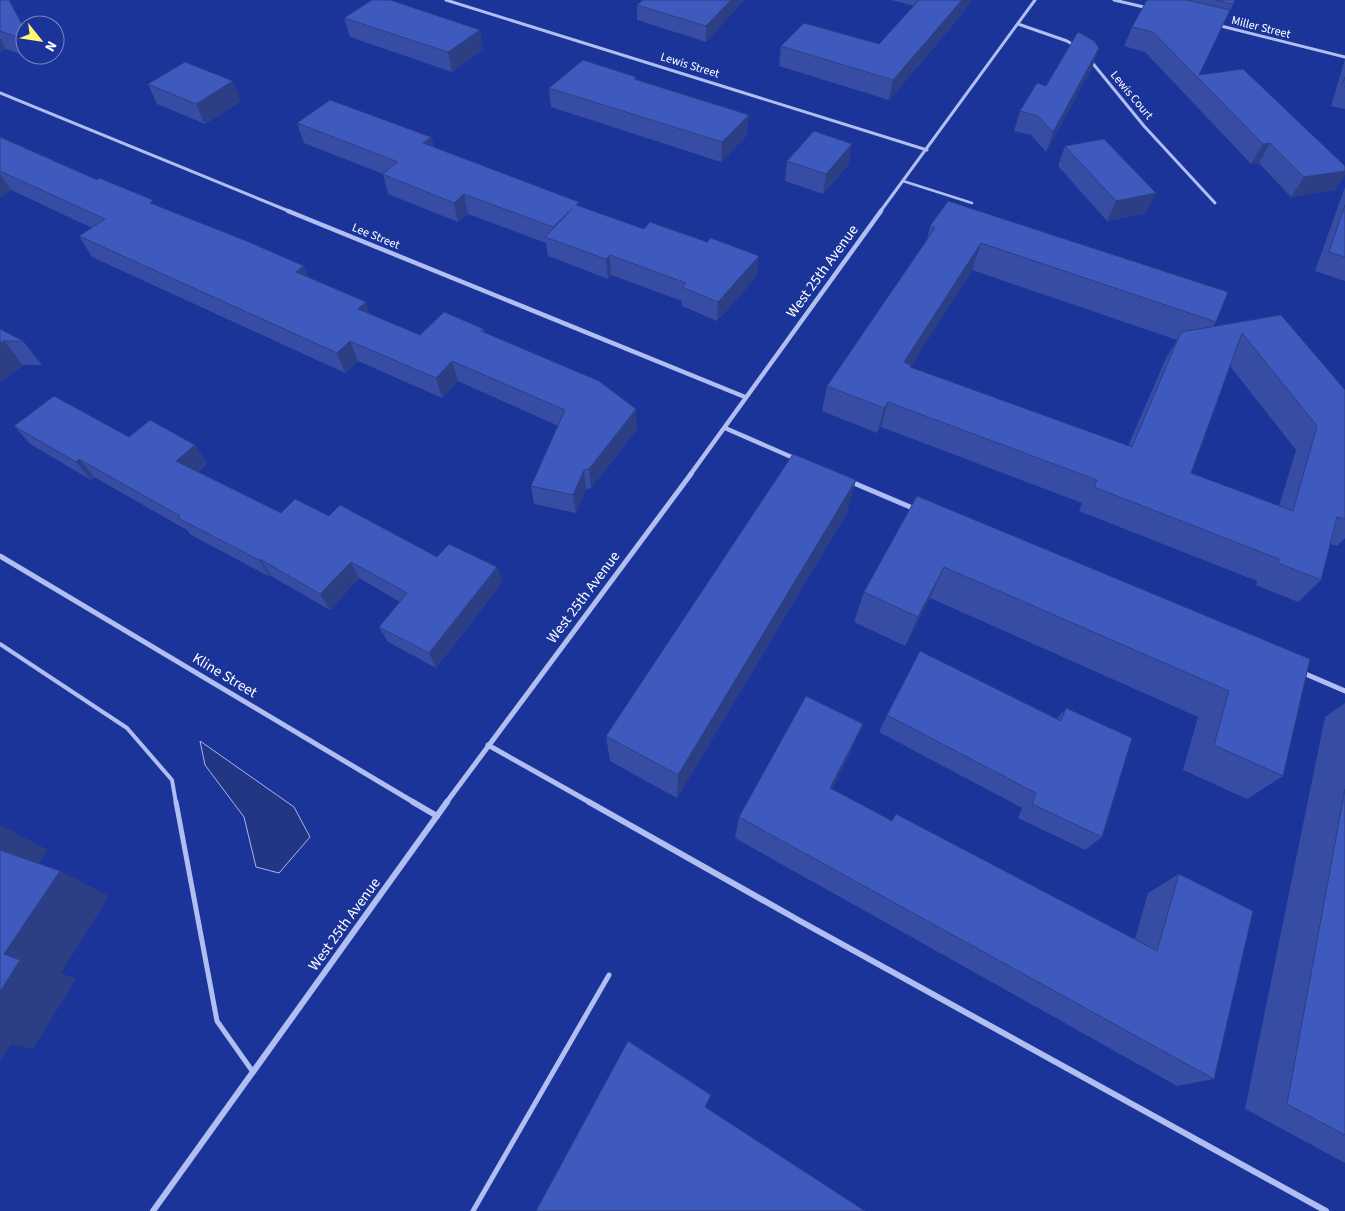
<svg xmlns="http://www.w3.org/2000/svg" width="1345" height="1211" font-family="'Source Sans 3',sans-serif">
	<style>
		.water { fill: #233684; stroke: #a3b6f2 }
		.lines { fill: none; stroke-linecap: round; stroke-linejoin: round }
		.lane-far2 { stroke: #b0bef1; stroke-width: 2.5 }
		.lane-far1 { stroke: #b0bef1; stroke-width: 4 }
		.lane { stroke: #b0bef1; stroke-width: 5 }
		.street-far3 { stroke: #b0bef1; stroke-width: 3 }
		.street-far2 { stroke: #b0bef1; stroke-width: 4.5 }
		.street-far1 { stroke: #b0bef1; stroke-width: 5 }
		.street { stroke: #b0bef1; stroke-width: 6 }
		.wall { fill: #364da3; fill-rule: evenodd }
		.shaded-wall { fill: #2c3f85 }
		.building { fill: #3f5abe; stroke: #2c3f85; fill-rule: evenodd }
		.labels { text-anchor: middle; stroke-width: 4.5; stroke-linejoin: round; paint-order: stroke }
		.far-street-label { font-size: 12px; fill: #fff; stroke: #1b3499 }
		.street-label { font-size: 15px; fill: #fff; stroke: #1b3499 }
	</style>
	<rect width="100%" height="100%" fill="#1b3499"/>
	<path class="water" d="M200,741L294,807L310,837L279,873L256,867L244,817L205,765Z"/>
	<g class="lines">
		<path class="lane-far2" d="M903,181L972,203"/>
		<path class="lane-far1" d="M0,644L127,728L172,780L176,803"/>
		<g class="lane">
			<path d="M176,802L217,1021L253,1072"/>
			<path d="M473,1211L609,975"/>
		</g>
		<g class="street-far3">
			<path d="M446,0L927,150"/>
			<path d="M1114,0L1148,8"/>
			<path d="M1018,24L1067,41L1075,46"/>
			<path d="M1217,25L1345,57"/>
			<path d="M1090,60L1144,126L1215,203"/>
			<path d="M0,93L291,212"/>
			<path d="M880,212L1035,0"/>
		</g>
		<g class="street-far2">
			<path d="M288,211L745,397"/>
			<path d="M725,428L796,459"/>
			<path d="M690,475L881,211"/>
		</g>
		<g class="street-far1">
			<path d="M849,481L915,509"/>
			<path d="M0,556L415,803"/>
			<path d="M1301,672L1345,691"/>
			<path d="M488,745L591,803"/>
			<path d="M446,803L691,474"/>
		</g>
		<g class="street">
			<path d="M413,802L437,816"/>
			<path d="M589,802L800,921L1326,1211"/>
			<path d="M153,1211L447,802"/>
		</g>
	</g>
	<g class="wall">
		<path d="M0,0H9L25,29V55H39L43,62L6,49L0,51Z"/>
		<path d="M744,0L706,42L637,20V5Z"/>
		<path d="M891,0H972L952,26L889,100L779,66L781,46L879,44L914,6Z"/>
		<path d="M1147,0H1235L1199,75L1335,190L1291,197L1259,163L1251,164L1145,52L1124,46L1132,27Z"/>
		<path d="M344,18L480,30L483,49L452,72L350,37Z"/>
		<path d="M1099,48L1092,68L1046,152L1031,135L1014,131L1020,111L1046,86Z"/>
		<path d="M1345,59V109L1331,106Z"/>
		<path d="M636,77V79L747,135L721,162L551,107L549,88Z"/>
		<path d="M148,84L241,101L205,124L157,104Z"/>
		<path d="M297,123L431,137L434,147L579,206L757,276L717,321L682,306V301L611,275L608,279L548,256L546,243L468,214L458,222L388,194L383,174L304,143Z"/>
		<path d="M0,137L156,205L304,266L308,277L371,315L420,335L484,329L485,333L637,429L591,488L586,489L576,513L534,504L531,486L558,426L458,381L442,398L358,361L345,373L92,257L79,236L92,228L11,190L0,197Z"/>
		<path d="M1065,146L1146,213L1107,221L1058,166Z"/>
		<path d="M787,161L849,164L823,194L785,181Z"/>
		<path d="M1345,187V281L1315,271Z"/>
		<path d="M930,226L1216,322L1213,327L1281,315L1345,390V538L1337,546L1330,544L1321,580L1298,602L1256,585L1257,581L1079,511L1082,503L881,427L877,433L822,411L827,386L927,240ZM972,270L1177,340L1166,358L1128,446L910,367ZM1230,366L1296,450L1279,506L1191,473Z"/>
		<path d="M0,329L23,341L42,365H23L0,382Z"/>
		<path d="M14,426L195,445L207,463L198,472L281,513L329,516L437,557L497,567L502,583L436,668L388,642L379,627L400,602L359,578L330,610L271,576L270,577L191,535L187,530L94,477L91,480L30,444Z"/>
		<path d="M917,496L1310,659L1283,776L1247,799L1183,770L1198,717L930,598L905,646L854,622L864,592Z"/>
		<path d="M847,513L677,798L610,761L606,736Z"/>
		<path d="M1345,703V1163L1245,1109L1325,717Z"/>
		<path d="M1066,708L1102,837L1085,850L1018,818L1022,808L879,732L887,715L1057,719Z"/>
		<path d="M852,749L832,789L892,821L896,814L1135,939L1148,893L1179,874L1214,1079L1177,1086L735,838L739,817Z"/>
	</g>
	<g class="shaded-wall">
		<path d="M731,0H744L706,42V26Z"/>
		<path d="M962,0H972L952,26L889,100L893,80Z"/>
		<path d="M480,30L483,49L452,72L448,52Z"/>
		<path d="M0,38L6,49L0,51Z"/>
		<path d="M1099,48L1092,68L1046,152L1053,132Z"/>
		<path d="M233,81L241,101L205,124L196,104Z"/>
		<path d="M749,115L747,135L721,162L722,142Z"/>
		<path d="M431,137L436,157L423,143Z"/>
		<path d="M1270,143L1259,163L1251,164L1263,144Z"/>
		<path d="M852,144L849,164L823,194L826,174Z"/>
		<path d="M1345,171V175L1335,190L1291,197L1304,177Z"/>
		<path d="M0,174L11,190L0,197Z"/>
		<path d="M1156,193L1146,213L1107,221L1116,201Z"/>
		<path d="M464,194L468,214L458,222L454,203Z"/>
		<path d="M981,243L972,270L910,368L904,362Z"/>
		<path d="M610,255L611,275L608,279L606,259Z"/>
		<path d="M759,256L757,276L717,321L718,302Z"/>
		<path d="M304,266L312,286L296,272Z"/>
		<path d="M366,302L373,322L358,309Z"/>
		<path d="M4,341L23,365L0,382V343Z"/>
		<path d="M350,341L358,361L345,373L337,353Z"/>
		<path d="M452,361L458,381L442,398L436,378Z"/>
		<path d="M888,402L881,427L877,433L884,408Z"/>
		<path d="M636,409L637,429L591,488L589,469Z"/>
		<path d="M195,445L207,463L189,479L176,461Z"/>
		<path d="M79,459L94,477L91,480L76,462Z"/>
		<path d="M584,470L586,489L576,513L573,495Z"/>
		<path d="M856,480L847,513L677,798L678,775Z"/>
		<path d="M260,559L271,576L270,577L259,560Z"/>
		<path d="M351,562L359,578L330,610L320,594Z"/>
		<path d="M497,567L502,583L436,668L429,653Z"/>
		<path d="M944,567L930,598L905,646L918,617Z"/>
		<path d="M863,724L852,749L821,811L830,788Z"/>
		<path d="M0,825L48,850L34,870L0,853Z"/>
		<path d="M60,871L109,896L61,973L76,979L33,1049L11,1044L0,1061V992L4,954Z"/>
	</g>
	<g class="building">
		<path d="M0,0H9L25,30V40L0,31Z"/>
		<path d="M372,0H390L480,30L448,52L344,18Z"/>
		<path d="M643,0H731L706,26L637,5Z"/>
		<path d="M919,0H962L893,80L781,46L804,23L879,44Z"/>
		<path d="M1147,0H1187L1230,10L1199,75L1243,69L1345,166V171L1304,177L1270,143L1263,144L1153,32L1132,27Z"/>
		<path d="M1216,0H1235L1233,4Z"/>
		<path d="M1078,32L1094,41L1099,48L1053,132L1038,116L1020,111L1037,83L1046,86Z"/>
		<path d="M583,60L636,77L634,79L749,115L722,142L549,88Z"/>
		<path d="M185,62L233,81L196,104L148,84Z"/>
		<path d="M1345,77V87L1342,86Z"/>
		<path d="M330,100L431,137L423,143L579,202L576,205L644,229L650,222L707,242L711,238L759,256L718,302L682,287L686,283L610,255L606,259L545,237L572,209L553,227L464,194L454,203L382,174L398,162L297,123Z"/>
		<path d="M814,131L852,144L826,174L787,161Z"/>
		<path d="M0,137L97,180L99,178L153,200L150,203L249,242L304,266L296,272L366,302L358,309L420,335L444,312L484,329L481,331L599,381L636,409L589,469L584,470L573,495L531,486L565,410L452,361L436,378L350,341L337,353L79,236L105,219L0,171Z"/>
		<path d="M1104,139L1156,193L1116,201L1065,146Z"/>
		<path d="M948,201L1228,292L1216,322L981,243L904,362L911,365L910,367L1132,447L1181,332L1281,315L1345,390V519L1337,517L1321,580L1278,563L1279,559L1094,487L1097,480L888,402L884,408L827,386L935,228L930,226ZM1242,333L1317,426L1293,511L1191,473Z"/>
		<path d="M1345,205V257L1329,252Z"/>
		<path d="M0,329L23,341H4L0,343Z"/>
		<path d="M54,396L129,437L150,420L195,445L176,461L281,513L295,499L329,516L340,505L437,557L449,544L497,567L429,653L379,627L407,593L351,562L320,594L260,559L259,560L178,518L180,516L79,459L76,462L14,426Z"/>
		<path d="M793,454L856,480L678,775L606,736Z"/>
		<path d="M917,496L1310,659L1283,776L1214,745L1229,691L944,567L918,617L864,592Z"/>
		<path d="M920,651L1061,721L1066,708L1132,738L1102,837L1032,804L1036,793L887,715Z"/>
		<path d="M806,696L863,724L830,788L892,821L896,814L1157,951L1179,874L1253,911L1214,1079L739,817Z"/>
		<path d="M1345,789V1135L1287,1104Z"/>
		<path d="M0,850L60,871L4,954L20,960L0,992Z"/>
		<path d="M628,1041L711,1095L705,1107L865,1211H536Z"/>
	</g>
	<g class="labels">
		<g class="far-street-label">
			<text transform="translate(1261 27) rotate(14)" y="4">Miller Street</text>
			<text transform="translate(690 65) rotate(17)" y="4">Lewis Street</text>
			<text transform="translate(1132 95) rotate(50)" y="4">Lewis Court</text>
			<text transform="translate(376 236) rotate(22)" y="4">Lee Street</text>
		</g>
		<g class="street-label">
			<text transform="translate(822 271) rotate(-54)" y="5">West 25th Avenue</text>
			<text transform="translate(583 597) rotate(-53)" y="5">West 25th Avenue</text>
			<text transform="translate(225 675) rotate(31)" y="5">Kline Street</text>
			<text transform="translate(344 924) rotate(-54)" y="5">West 25th Avenue</text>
		</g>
	</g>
	<g transform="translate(40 40) rotate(120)"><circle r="24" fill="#1b3499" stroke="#7685c2"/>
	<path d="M0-4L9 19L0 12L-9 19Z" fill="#fff770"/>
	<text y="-8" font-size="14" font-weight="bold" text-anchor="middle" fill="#ffffff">N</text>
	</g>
</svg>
